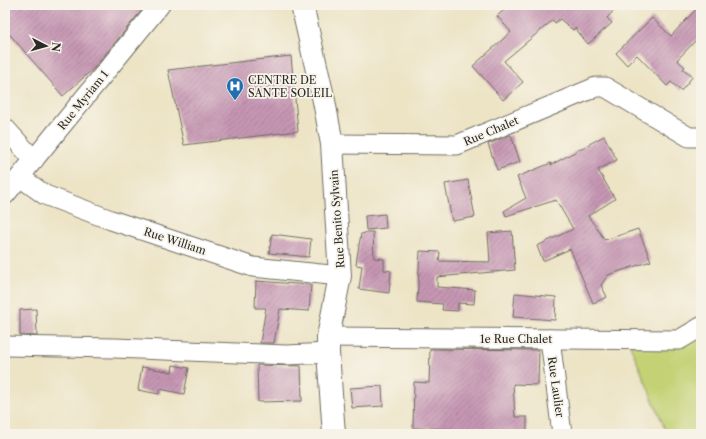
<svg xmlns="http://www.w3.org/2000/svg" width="706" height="439" font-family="'Libre Caslon Text',serif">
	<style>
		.green { fill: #c4d274; stroke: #787e50 }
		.building { fill: url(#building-hatch) }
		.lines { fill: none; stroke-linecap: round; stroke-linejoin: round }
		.minor-casing { stroke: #6f6c61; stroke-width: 21 }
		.secondary-casing { stroke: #6f6c61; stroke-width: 24 }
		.minor { stroke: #fff; stroke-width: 19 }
		.secondary { stroke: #fff; stroke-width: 22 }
		.labels { text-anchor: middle; stroke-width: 3.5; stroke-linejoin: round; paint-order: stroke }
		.poi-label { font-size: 11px; fill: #2b2b2b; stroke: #f7f3e8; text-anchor: start }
		.street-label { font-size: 11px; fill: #2b2b2b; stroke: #f7f3e8 }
	</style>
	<defs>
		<pattern id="building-hatch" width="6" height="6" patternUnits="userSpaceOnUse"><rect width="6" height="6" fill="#c696b4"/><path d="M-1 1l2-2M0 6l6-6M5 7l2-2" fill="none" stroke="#a17b93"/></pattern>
	</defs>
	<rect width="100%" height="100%" fill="#f7f3e8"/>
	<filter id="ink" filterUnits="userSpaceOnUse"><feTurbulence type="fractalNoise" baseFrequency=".025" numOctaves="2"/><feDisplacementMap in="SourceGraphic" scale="8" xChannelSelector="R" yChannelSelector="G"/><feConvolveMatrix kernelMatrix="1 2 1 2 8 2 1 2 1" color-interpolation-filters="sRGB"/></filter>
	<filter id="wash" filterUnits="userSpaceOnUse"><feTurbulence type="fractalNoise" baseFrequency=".012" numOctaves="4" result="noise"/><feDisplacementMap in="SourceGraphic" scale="16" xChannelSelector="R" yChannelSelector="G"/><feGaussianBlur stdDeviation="0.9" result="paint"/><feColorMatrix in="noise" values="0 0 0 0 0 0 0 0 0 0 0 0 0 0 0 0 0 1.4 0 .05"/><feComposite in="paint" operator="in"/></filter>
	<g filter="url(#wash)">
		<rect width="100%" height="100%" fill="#ede4c6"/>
		<path class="green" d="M701,314V434H667L630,345L658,342Z"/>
		<g id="blocks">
			<g class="building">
				<path d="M5,5H146L94,68L63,96L5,29Z"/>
				<path d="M510,5H619L607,18L612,23L588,44L575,28L573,30L560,19L555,23L553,20L504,61L523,82L503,100L473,66L511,32L497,16Z"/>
				<path d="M700,5L701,35L677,60L685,67L683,69L693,76L681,91L671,82L667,86L637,55L627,65L616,53L652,18L671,36Z"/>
				<path d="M291,56L298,131L184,145L168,70Z"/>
				<path d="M511,135L520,162L497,170L488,144Z"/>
				<path d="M604,136L617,160L598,170L615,199L588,216L605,240L638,229L651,261L608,275L601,285L607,297L593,303L570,249L543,261L537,246L573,229L556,200L506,216L504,211L526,198L517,177L551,163V165Z"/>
				<path d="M468,180L475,217L452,221L445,184Z"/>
				<path d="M385,214L386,228L366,230L365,216Z"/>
				<path d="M512,231L515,270L437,277V287L475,290L474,304L458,303V311L442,310L443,304L417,302L420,251L440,252L439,261L490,262L488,233Z"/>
				<path d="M366,232H373L374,258L384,259V270L391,271L389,293L359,289L362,266L356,265L357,257L361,234L365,233Z"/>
				<path d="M272,234L311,239L309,257L269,253Z"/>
				<path d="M256,281L311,285L309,311L280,309L274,343H260L266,308H255Z"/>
				<path d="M515,293L556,297L555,320L513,317Z"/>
				<path d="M36,309L37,336L20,335V310Z"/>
				<path d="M430,349L539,350L538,385L513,384L515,417H527V434H453V429L413,428L414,382L429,383Z"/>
				<path d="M173,365L189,368L184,394L160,389L159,394L138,390L142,367L172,372Z"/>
				<path d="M257,365L301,366L302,401L258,402Z"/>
				<path d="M382,386L383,406L352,408L350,388Z"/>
			</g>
		</g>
	</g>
	<g filter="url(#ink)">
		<use href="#blocks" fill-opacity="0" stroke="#6f6c61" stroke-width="1"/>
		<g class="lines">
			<defs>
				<g id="minor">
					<path d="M5,128L34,160"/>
					<path d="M332,144L457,145L596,87H605L689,137H701"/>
					<path d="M20,177L45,195L111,220L253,267L340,276"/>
					<path d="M5,195L160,5"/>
					<path d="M328,337L679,340L701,327"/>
					<path d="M550,339L562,434"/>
					<path d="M5,346L115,348L287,355L328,353"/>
				</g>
				<path id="secondary" d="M302,5L324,101L332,144L340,276L328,337V353L334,434"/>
			</defs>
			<use href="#minor" class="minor-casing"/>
			<use href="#secondary" class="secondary-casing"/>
			<use href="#minor" class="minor"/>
			<use href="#secondary" class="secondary"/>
		</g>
	</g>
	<defs>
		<symbol id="hospital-pin" viewBox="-11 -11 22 30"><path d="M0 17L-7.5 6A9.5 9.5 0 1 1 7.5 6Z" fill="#1f6fb2" stroke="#f7f3e8"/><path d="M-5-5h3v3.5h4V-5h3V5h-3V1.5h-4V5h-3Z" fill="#fff"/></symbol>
	</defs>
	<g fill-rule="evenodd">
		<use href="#hospital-pin" x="225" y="76" width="20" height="27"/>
	</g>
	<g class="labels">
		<g class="poi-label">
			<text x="248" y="84">CENTRE DE<tspan x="248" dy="13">SANTE SOLEIL</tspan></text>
		</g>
		<g class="street-label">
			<text transform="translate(83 100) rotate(-51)" y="4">Rue Myriam 1</text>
			<text transform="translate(491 131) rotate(-23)" y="4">Rue Chalet</text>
			<text transform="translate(337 219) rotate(-94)" y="4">Rue Benito Sylvain</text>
			<text transform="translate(175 241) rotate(18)" y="4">Rue William</text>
			<text x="516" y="343">1e Rue Chalet</text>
			<text transform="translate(556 387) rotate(82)" y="4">Rue Laulier</text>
		</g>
	</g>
	<rect width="706" height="439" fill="none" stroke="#f7f3e8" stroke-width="20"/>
	<g transform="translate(46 46) rotate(96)" stroke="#f7f3e8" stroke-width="3" paint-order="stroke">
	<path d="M0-3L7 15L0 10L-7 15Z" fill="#2b2b2b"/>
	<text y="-6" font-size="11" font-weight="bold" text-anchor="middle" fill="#2b2b2b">N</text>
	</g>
</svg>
